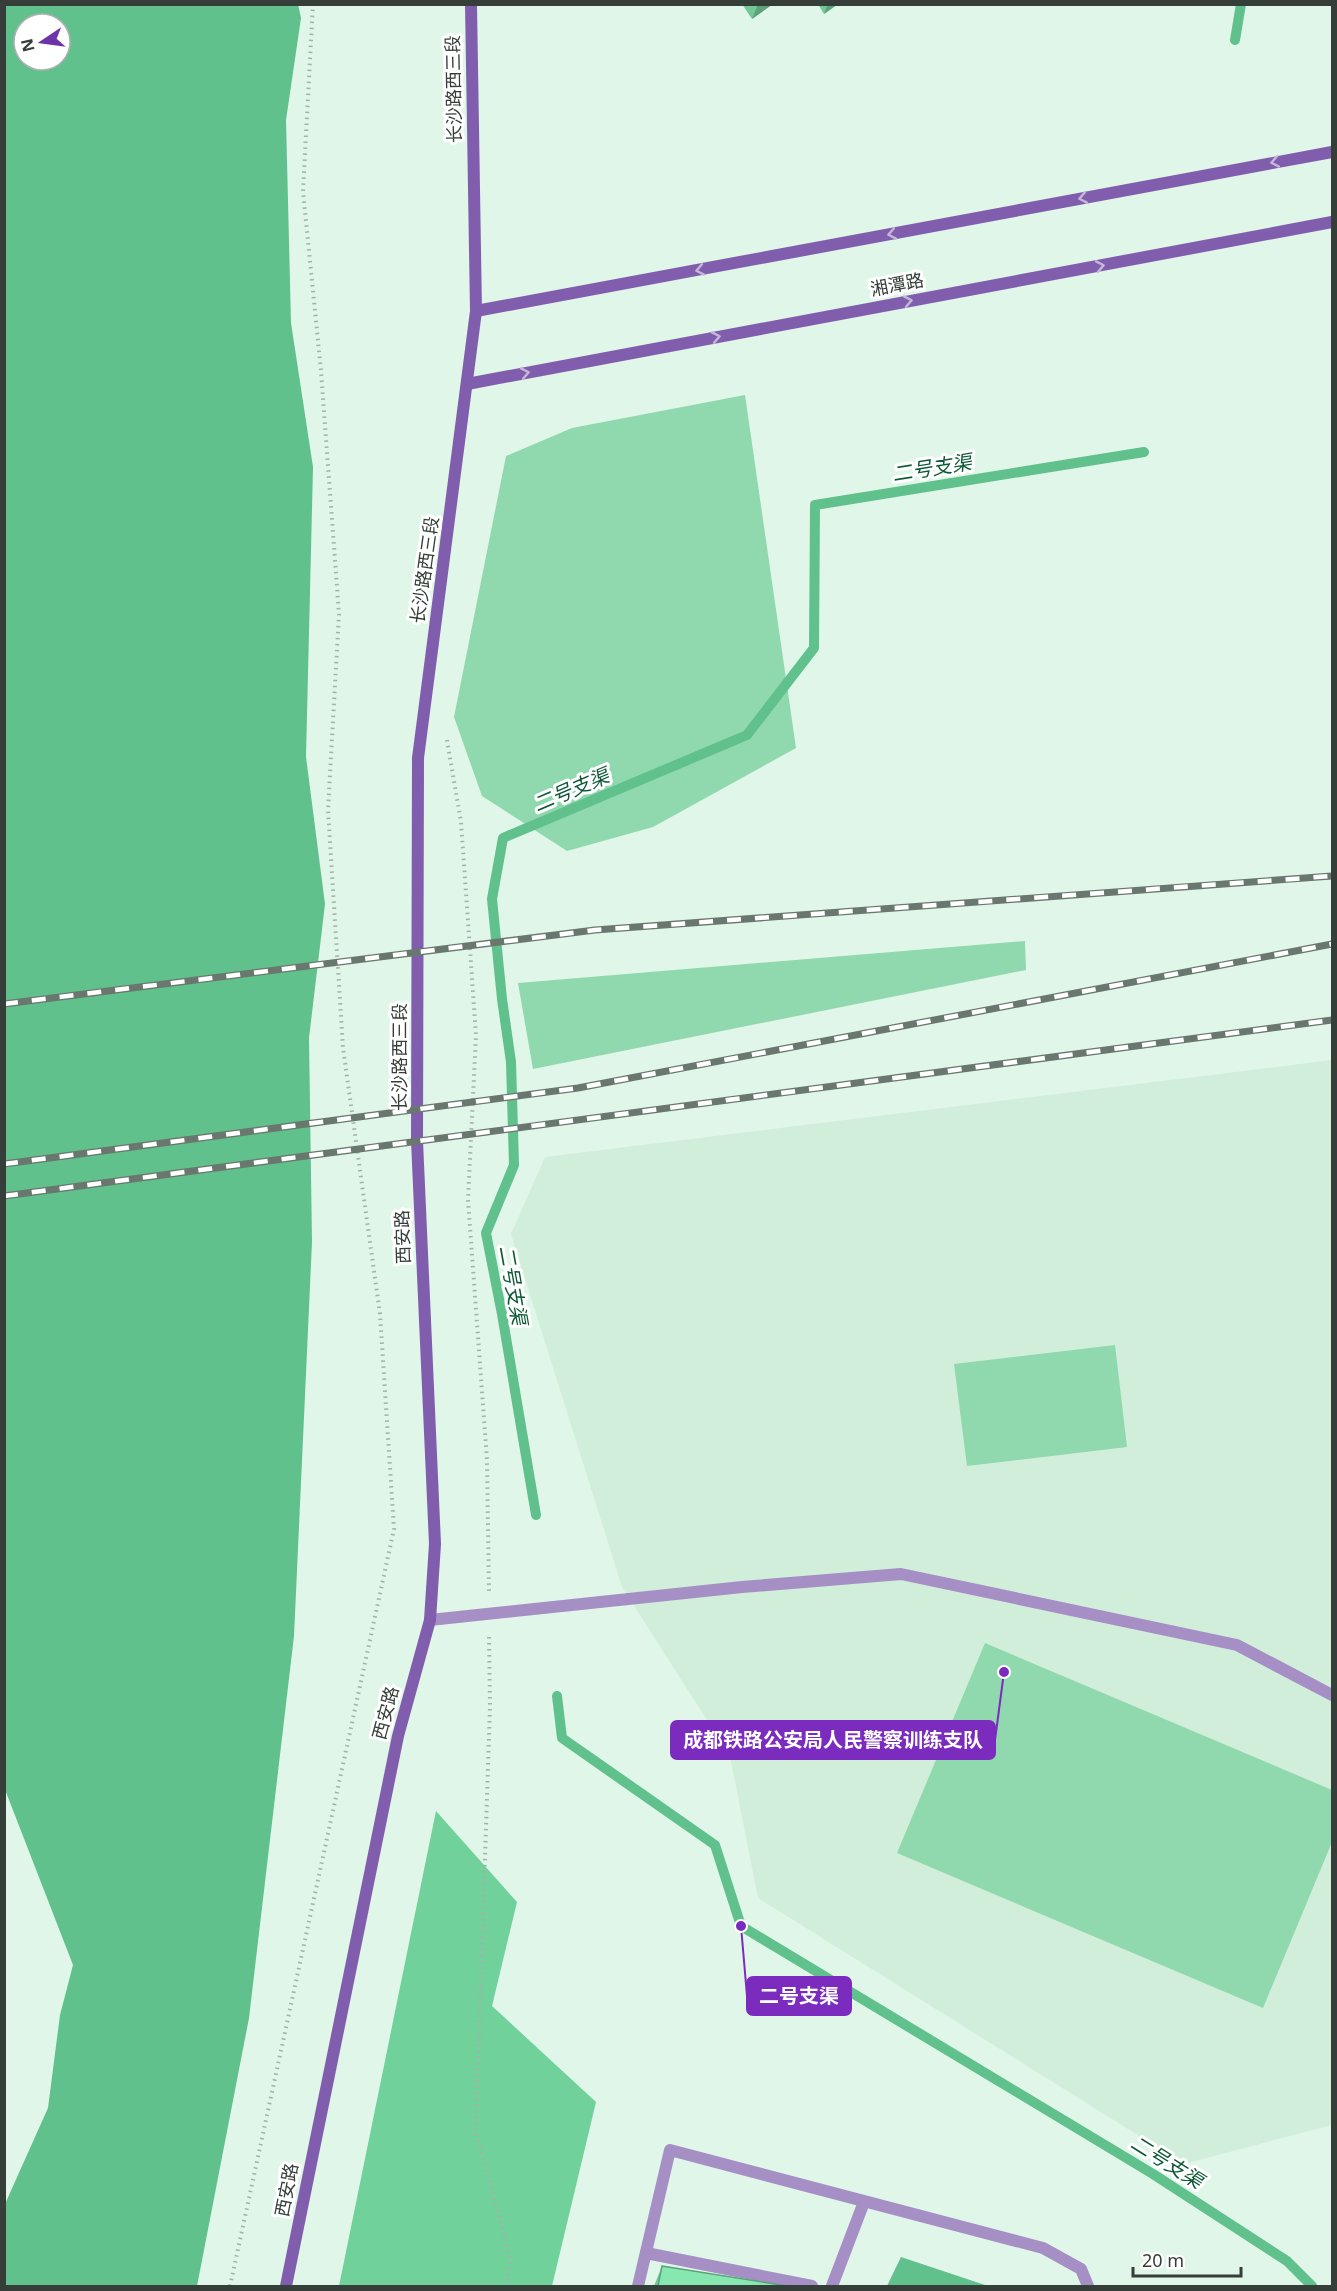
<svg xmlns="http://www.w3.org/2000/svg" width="1337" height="2291" font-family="'Noto Sans','Noto Sans SC',sans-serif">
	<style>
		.built { fill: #d1eedb }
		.green { fill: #90d8ad }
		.forest { fill: #70d19b }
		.water { fill: #60c18c; fill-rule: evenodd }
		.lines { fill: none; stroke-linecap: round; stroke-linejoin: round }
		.stream { stroke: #60c18c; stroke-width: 10 }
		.path { stroke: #a1b2a8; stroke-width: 4; stroke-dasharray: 1.5 4.5; stroke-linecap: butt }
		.lane { stroke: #a58fc5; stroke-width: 12 }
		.secondary { stroke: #815ead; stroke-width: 12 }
		.rail-casing { stroke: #6a776f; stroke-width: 7 }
		.rail { stroke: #fff; stroke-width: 4.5; stroke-dasharray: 14; stroke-linecap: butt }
		.wall { fill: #73c897 }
		.shaded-wall { fill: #5ea27b }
		.building { fill: #86e8b0; stroke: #5ea27b; stroke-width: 1.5 }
		.oneway { stroke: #c6b7da }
		.labels { text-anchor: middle; stroke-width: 6; stroke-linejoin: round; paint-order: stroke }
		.street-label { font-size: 18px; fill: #353e39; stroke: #fff }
		.water-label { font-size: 20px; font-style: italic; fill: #0d5936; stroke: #fff }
		.leader { fill: none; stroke: #7b2cbf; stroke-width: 2 }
		.callout-dot { fill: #7b2cbf; stroke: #fff; stroke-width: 2 }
		.callout { fill: #7b2cbf; stroke: #7b2cbf; stroke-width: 2 }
		.callout-label { font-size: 20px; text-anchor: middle; font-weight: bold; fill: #fff }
	</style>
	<rect width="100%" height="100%" fill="#e0f6e8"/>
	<path class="built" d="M1332,1060V2125L1184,2164L758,1898L730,1756L622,1587L511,1234L545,1157Z"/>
	<g class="green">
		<path d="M745,395L796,748L653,827L567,851L482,796L454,717L506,456L572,428Z"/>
		<path d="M1025,941L1026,970L533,1069L518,983Z"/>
		<path d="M1115,1345L1127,1447L967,1466L954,1364Z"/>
		<path d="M985,1643L1332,1790V1842L1263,2008L897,1853Z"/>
	</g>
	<path class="forest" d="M436,1811L517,1902L492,2006L596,2102L552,2286H339Z"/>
	<g class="water">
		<path d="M5,4H298L301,18L286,120L291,323L313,467L306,757L325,904L309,1038L312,1242L294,1636L249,2018L197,2286H5V2204L48,2108L60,2015L73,1965L4,1787ZM24,24H60V60H24Z"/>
		<path d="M901,2257L988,2286H887Z"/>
	</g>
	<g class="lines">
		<g class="stream">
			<path d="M1235,40L1241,4"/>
			<path d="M536,1515L502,1314L486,1233L514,1165L511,1062L502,999L492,899L503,838L747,735L814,648L815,505L1144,452"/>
			<path d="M557,1696L562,1738L715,1845L741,1926L1153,2174L1287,2261L1312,2286"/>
		</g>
		<g class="path">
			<path d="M447,740L461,822L476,1035L468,1200L487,1460L489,1591"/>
			<path d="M489,1637L490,1706L476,2131L511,2261L505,2286"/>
			<path d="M230,2286L394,1529L380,1314L343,1048L328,810L339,614L321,371L303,191L313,4"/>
		</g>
		<g class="lane">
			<path d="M430,1620L742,1587L901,1574L1237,1645L1332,1695"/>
			<path d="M646,2253L812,2286"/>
			<path d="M638,2286L670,2150L1043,2248L1081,2269L1088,2286"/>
			<path d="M832,2286L864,2202"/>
		</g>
		<g class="secondary">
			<path d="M476,311L1332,152"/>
			<path d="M467,384L1332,222"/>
			<path d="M286,2286L398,1736L430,1620L435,1544L417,1141L418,758L476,311L471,4"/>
		</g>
		<defs>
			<g id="rail">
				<path d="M4,1004L595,930L1332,876"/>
				<path d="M4,1164L578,1088L1332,944"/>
				<path d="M4,1196L1332,1020"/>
			</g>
		</defs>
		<use href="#rail" class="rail-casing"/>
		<use href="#rail" class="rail"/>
	</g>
	<g class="wall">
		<path d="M742,4H773L752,19Z"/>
		<path d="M818,4H838L824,14Z"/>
		<path d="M662,2266L787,2286H654Z"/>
	</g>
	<g class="shaded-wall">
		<path d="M758,4H773L752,19Z"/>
		<path d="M828,4H838L824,14Z"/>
	</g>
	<path class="building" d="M662,2266L787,2286H658Z"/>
	<defs><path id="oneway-chevron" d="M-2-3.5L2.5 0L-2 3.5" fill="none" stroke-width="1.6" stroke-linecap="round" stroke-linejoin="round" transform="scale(1.5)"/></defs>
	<g class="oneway">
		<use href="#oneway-chevron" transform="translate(1275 162) rotate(169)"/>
		<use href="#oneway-chevron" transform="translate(1083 198) rotate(169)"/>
		<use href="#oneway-chevron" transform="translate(892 234) rotate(169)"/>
		<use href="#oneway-chevron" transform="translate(1100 266) rotate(-11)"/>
		<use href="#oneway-chevron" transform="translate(700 270) rotate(169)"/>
		<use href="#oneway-chevron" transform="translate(908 301) rotate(-11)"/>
		<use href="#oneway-chevron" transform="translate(716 337) rotate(-11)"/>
		<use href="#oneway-chevron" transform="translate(525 373) rotate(-11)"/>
	</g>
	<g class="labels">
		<g class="street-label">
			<text transform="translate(454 89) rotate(-91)" y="6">长沙路西三段</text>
			<text transform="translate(897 285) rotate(-11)" y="6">湘潭路</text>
			<text transform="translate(425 570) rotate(-82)" y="6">长沙路西三段</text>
			<text transform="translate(400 1057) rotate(-90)" y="6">长沙路西三段</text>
			<text transform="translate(403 1237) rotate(-92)" y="6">西安路</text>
			<text transform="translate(386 1713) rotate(-75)" y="6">西安路</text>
			<text transform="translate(287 2190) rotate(-79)" y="6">西安路</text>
		</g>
		<g class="water-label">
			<text transform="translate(932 468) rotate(-9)" y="7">二号支渠</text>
			<text transform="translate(571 790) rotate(-23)" y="7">二号支渠</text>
			<text transform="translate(513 1285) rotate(80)" y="7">二号支渠</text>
			<text transform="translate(1167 2162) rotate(32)" y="7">二号支渠</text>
		</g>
	</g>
	<path class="leader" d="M1004 1672L995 1740M741 1926L747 1996"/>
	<g class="callout-dot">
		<circle cx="1004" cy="1672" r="6"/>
		<circle cx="741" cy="1926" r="6"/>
	</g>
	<g class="callout">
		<rect x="671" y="1721" width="324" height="38" rx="6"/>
		<rect x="747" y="1977" width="104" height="38" rx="6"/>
	</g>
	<g class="callout-label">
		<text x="833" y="1747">成都铁路公安局人民警察训练支队</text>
		<text x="799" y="2003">二号支渠</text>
	</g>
	<rect width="1337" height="2291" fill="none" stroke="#353e39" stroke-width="12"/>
	<g transform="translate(42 42) rotate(257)"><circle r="28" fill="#ffffff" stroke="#aeb2b0" stroke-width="1.5"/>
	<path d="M0-4.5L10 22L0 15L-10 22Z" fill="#6e33a9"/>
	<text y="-9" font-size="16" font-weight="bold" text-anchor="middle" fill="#353e39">N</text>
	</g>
	<path d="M1133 2267v9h108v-9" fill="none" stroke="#353e39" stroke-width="3"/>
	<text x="1142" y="2267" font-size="18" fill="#353e39" stroke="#ffffff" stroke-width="4.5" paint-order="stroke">20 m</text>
</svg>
